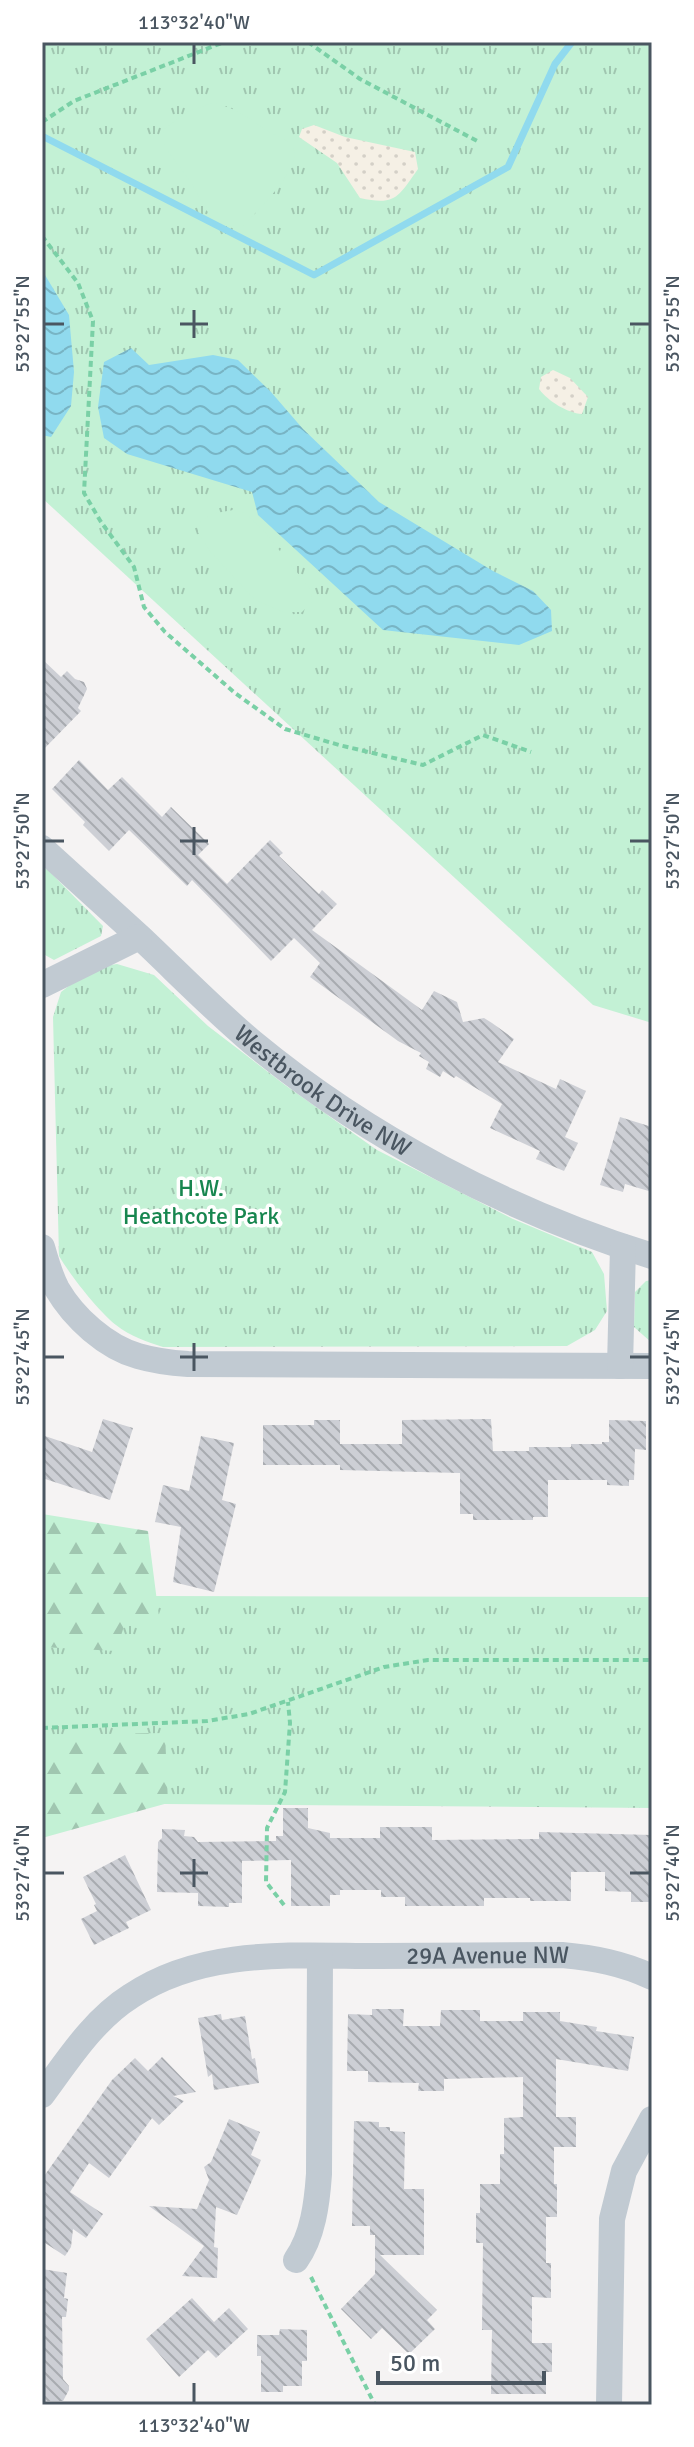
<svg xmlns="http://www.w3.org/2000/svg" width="694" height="2447" font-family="Signika,sans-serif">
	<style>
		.grass { fill: url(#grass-tufts) }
		.forest { fill: url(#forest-firs) }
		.sand { fill: url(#sand-dots) }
		.pitch { fill: #c3f1d5 }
		.water { fill: url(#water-waves) }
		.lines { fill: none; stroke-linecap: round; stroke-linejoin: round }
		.stream { stroke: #90daee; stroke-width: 7 }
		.building { fill: url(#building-back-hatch) }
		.path { stroke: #7ad0a6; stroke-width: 4; stroke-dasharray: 6 4; stroke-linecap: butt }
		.street { stroke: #c1cad2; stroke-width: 26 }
		.ticks { fill: none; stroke: #4a5661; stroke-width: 3 }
		.labels { text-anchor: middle; stroke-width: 7; stroke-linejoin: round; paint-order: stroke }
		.street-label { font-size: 24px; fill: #4a5661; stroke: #fff }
		.park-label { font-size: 24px; fill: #17864f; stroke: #fff }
		.neatline { fill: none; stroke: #4a5661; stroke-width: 3 }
		.ticks-label { font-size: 20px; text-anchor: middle; fill: #4a5661 }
	</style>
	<defs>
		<pattern id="grass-tufts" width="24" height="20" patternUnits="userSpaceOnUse" patternTransform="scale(2)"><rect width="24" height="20" fill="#c3f1d5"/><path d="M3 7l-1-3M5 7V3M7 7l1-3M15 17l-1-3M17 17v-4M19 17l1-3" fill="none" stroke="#a0c6b0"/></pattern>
		<pattern id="forest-firs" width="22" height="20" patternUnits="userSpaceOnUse" patternTransform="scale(2)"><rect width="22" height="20" fill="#c3f1d5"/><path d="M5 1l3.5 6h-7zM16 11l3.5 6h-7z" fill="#a0c6b0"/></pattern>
		<pattern id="sand-dots" width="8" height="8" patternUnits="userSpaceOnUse" patternTransform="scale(2)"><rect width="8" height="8" fill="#f5f0e5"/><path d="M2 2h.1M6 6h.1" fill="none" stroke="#d4d0c7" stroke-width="1.8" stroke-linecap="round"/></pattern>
		<pattern id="water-waves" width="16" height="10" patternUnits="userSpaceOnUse" patternTransform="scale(2)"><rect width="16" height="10" fill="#90daee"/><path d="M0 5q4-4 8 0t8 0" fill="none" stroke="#78b4c4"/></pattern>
		<pattern id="building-back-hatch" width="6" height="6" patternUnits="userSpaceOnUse" patternTransform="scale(2)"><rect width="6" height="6" fill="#cdcfd5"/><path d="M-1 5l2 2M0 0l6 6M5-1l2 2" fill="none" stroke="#a8abb0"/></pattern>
	</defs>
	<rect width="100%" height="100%" fill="#f5f3f3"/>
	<g class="grass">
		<path d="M42,42H652V1023L593,1005L42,498Z"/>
		<path d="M42,867L48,870L103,926L101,936L54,960L45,955L42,937Z"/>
		<path d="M117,964L154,975L208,1026L285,1085L377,1150L513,1219L592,1252L604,1274L607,1311L595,1330L567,1346L163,1347C147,1342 130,1336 116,1325C99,1312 70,1275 59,1256L53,1017L61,992L92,968Z"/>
		<path d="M652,1280V1343L634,1327L635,1292L646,1281Z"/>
		<path d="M156,1596L652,1597V1808L42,1803V1600L156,1599Z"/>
	</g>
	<g class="forest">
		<path d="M42,1514L148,1531L159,1617L126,1620L116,1651L42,1647Z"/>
		<path d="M165,1733L168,1803L42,1838V1735Z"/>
	</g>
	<g class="sand">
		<path d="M314,125L345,137L415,152L418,169C398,197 396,206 360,198L337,163L299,137L302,129Z"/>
		<path d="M553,370L570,378L588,397L582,414C567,413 548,401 539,389L541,377Z"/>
	</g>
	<g class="pitch">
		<path d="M212,103C232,106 250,118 266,130C274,136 285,137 292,146C306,165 256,212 243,226H229L217,221L206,210L192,184L165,147L163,130L187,112Z"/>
		<path d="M233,510L245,513L263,530L312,591L311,603L302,612H283L255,600L209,550L198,532L201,520L216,513Z"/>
	</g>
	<g class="water">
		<path d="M42,270L69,315L74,372L71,406L51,437L42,435Z"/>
		<path d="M131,348L149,365L213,355L238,360L271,392L303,429L379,502L493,571L533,591L551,610L552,631L519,645L383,630L258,515L252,492L127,454L104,438L98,407L104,362Z"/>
	</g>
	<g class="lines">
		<path class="stream" d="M42,136L314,275L508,167L555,64L572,42"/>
	</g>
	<g class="building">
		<path d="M42,659L61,677L67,671L75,679L84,682L87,689L78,708L81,711L42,751Z"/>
		<path d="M79,760L108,790L122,777L162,817L171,807L209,844L198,855L227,884L270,840L283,853L279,856L319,894L322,890L337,904L312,930L422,1010L434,991L457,1002L463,1022L484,1018L492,1023L514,1039L498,1062L556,1089L560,1079L586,1091L565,1137L578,1143L564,1171L536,1159L540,1151L490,1128L502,1104L456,1076L454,1078L443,1071L440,1077L426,1069L429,1062L419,1056L421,1053L398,1041L310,977L320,963L294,938L271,961L192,880L187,886L129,830L109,851L83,825L85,822L52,789Z"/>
		<path d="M620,1117L652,1127V1192L625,1184L623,1192L600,1185Z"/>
		<path d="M103,1419L133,1428L110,1500L42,1478V1435L92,1452Z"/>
		<path d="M491,1419L493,1451H529V1447H571V1444H602V1442H609V1420L646,1421V1450L635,1449L634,1480H629V1486L607,1485V1480H548V1517H533V1520H473V1514H460V1473L340,1470V1465H263V1425H314V1420H340V1444H402V1420Z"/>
		<path d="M201,1436L234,1443L222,1500L236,1504L214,1592L173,1582L181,1527L155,1522L163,1485L189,1491Z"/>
		<path d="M283,1808H308V1828L330,1833V1838H380V1827H432V1840L539,1839V1832L652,1835V1902H631V1892L605,1891V1872H571V1901H530V1898H484V1906H405V1897H381V1890H340V1895H330V1906H291V1860L242,1861V1903H229V1907L198,1906V1893L157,1892L158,1842L162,1838V1829L185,1830L184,1836L194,1837L198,1842L276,1841V1836H283Z"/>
		<path d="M125,1855L151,1910L126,1922L129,1928L94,1945L81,1919L97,1911L94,1905L96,1904L83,1877Z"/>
		<path d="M372,2009H404L403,2026H440L441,2010H480V2021H523V2012H560V2021L597,2027L596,2031L634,2037L628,2071L556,2059V2117H576V2147H554V2184H557V2217H546V2263H551V2298L532,2297V2343H552V2372H546V2394H491L492,2330H482L483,2243H476V2213H480V2184H500V2154H504V2118L523,2117V2077L444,2079V2091H418L419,2083L368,2082V2071H347L348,2014L372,2015Z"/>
		<path d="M221,2014L222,2020L245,2016L252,2059L255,2058L259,2083L214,2090L212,2074L208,2077L198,2018Z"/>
		<path d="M162,2057L196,2092L173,2096L184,2101L159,2125L152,2118L109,2178L89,2163L70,2192L103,2214L86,2238L73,2229L71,2247L65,2256L42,2241V2179L112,2080L135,2058L148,2071Z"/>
		<path d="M229,2119L260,2132L251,2155L261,2160L237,2215L216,2207L214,2247L218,2248L217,2278L182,2276L204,2246L149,2206L197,2209L209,2180L204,2167L211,2162Z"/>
		<path d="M354,2121L379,2122V2127H390V2131L405,2132L404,2189H424V2255H380L437,2310L427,2320L435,2329L409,2354L382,2328L371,2339L341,2309L375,2274V2235H370V2226H352Z"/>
		<path d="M42,2269L67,2273L64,2298L68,2299L66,2317H62L63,2379L69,2386V2390L63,2401H42Z"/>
		<path d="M192,2298L214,2322L229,2308L248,2329L216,2358L208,2350L179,2377L146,2339Z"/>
		<path d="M280,2329L307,2330V2361H302V2386H283V2392H261V2356H257V2335H279Z"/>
	</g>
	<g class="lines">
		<g class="path">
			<path d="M308,42L360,79L479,142"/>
			<path d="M42,122L74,101L224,42"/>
			<path d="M42,236L78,283L93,321L84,493L101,522L134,567L144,607L165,632L235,693L285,729L339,745L423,765L483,735L531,752"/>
			<path d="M42,1728L207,1721L249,1714L384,1667L428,1660H652"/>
			<path d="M284,1905L266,1882L267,1828L285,1792L290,1723L288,1702"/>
			<path d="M311,2277L375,2405"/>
		</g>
		<g class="street">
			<path id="s1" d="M42,848C75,878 108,908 141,938C178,973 213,1009 252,1042C368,1138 508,1211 652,1256"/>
			<path d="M42,985L139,937"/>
			<path d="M42,1247C46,1261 50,1276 57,1289C74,1318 106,1347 138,1356C155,1361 172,1363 188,1364L652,1366"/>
			<path d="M620,1366L623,1247"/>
			<path id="s2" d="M42,2095C68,2060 93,2020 131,1996C204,1947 295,1956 379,1956C440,1956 501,1955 562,1955C594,1958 622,1963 652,1977"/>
			<path d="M296,2260C313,2236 317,2203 319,2174L320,1956"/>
			<path d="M609,2405L612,2219L624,2171L652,2119"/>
		</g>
	</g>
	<path class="ticks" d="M194,44V64M194,310V338M44,324H64M180,324H208M630,324H650M194,827V855M44,841H64M180,841H208M630,841H650M194,1343V1371M44,1357H64M180,1357H208M630,1357H650M194,1859V1887M44,1873H64M180,1873H208M630,1873H650M194,2383V2403"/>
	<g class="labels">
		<g class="street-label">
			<text dy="8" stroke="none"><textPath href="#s1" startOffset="372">Westbrook Drive NW</textPath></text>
			<text dy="8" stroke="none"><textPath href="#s2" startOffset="498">29A Avenue NW</textPath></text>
		</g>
		<g class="park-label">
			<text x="201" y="1196">H.W.<tspan x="201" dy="28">Heathcote Park</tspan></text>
		</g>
	</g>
	<rect width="694" height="2447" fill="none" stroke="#ffffff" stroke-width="88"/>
	<path d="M378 2371v12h166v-12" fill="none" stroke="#4a5661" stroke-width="4"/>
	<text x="390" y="2371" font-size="24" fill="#4a5661" stroke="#ffffff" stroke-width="6" paint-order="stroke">50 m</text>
	<rect x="44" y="44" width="606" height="2359" class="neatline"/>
	<g class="ticks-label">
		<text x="194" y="29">113°32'40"W</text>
		<text transform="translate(22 324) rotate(-90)" y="7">53°27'55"N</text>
		<text transform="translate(672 324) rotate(-90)" y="7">53°27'55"N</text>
		<text transform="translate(22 841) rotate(-90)" y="7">53°27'50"N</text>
		<text transform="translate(672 841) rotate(-90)" y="7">53°27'50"N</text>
		<text transform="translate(22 1357) rotate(-90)" y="7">53°27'45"N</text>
		<text transform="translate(672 1357) rotate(-90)" y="7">53°27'45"N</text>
		<text transform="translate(22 1873) rotate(-90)" y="7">53°27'40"N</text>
		<text transform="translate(672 1873) rotate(-90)" y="7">53°27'40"N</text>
		<text x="194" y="2432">113°32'40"W</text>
	</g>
</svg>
